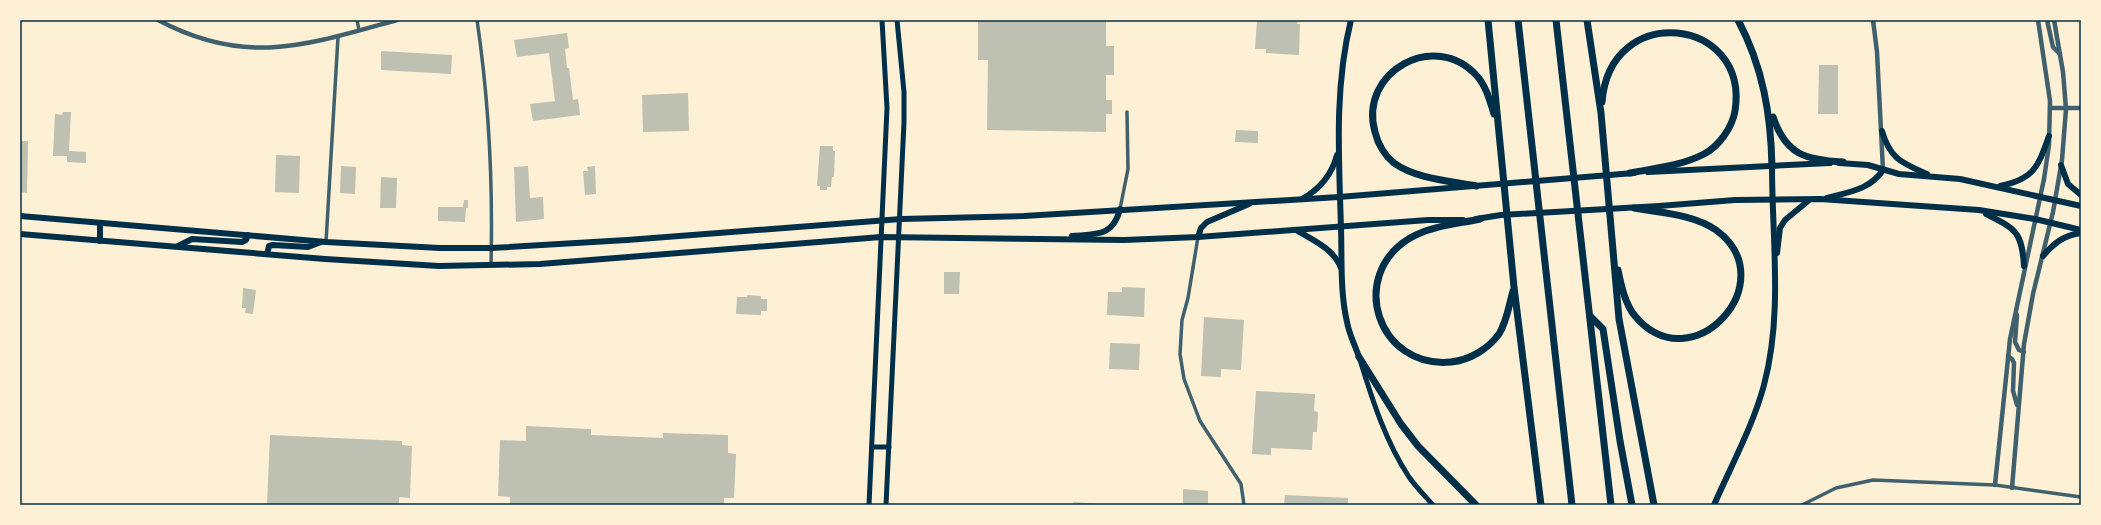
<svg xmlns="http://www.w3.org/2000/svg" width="2101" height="525" font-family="'DejaVu Sans',sans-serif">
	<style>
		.building { fill: #bec0b2 }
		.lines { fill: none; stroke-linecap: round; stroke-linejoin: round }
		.minor { stroke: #3f606c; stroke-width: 3.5 }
		.tertiary { stroke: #3f606c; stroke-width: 4.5 }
		.secondary { stroke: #003049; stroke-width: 5 }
		.primary { stroke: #003049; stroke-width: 6 }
		.motorway { stroke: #003049; stroke-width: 7 }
		.neatline { fill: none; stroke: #003049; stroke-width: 1.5 }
	</style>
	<rect width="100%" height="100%" fill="#fdf0d5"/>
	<g class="building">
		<path d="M978,20H1106V46H1114V75H1106V100H1112V114H1106V132L987,130L988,60H978Z"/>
		<path d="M1257,20H1298L1297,24H1300L1299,55L1266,53V49H1255Z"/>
		<path d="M567,33L569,48L565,49L567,68H569L573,100L578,99L580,115L533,121L530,104L555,101L549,53L517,57L514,40Z"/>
		<path d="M381,51L452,55L451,74L381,70Z"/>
		<path d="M1819,65H1838V114H1818Z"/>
		<path d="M688,93L689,131L643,132L642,95Z"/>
		<path d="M63,112H71L69,151L86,152V163L67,162V156H53L55,114L62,115Z"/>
		<path d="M1236,130L1258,131V143L1235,142Z"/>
		<path d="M20,141H28L27,193L20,192Z"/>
		<path d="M820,146H833V151H835L834,177H832L831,187H827V190H820V186H817Z"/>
		<path d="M276,155L300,156L299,193L275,192Z"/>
		<path d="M341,166L356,167L355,194L340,193Z"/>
		<path d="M528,166L530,198L543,197L544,219L516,222L514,167Z"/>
		<path d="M595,166L596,194L585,195L583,171H588L587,167Z"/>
		<path d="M381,177L397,178L396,208H380Z"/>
		<path d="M464,200H468V208H466L465,222L438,221V207H463Z"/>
		<path d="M944,272H960L959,294H944Z"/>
		<path d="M1122,287L1145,288L1144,317L1107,315L1108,292H1122Z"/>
		<path d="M243,288L256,290L253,314L245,313L246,308H242Z"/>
		<path d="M747,295L761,296V299H767V311H761V315L736,314L737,297H747Z"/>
		<path d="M1204,317L1244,320L1241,370L1221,369V377L1201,376Z"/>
		<path d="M1110,343L1140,344L1139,370L1109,369Z"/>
		<path d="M1256,391L1315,394L1314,411L1318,412L1317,432H1313L1312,450L1271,448V455L1252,454Z"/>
		<path d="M526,426L591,429V435L663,438V433L728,435V453L736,454L734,498H724V505H510V497L498,496L500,440L526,441Z"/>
		<path d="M270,435L402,441V445L412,446L410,498L399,497V505H267Z"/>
		<path d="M1183,489L1208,491V505H1183Z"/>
		<path d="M1285,495L1348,498V505H1284Z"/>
		<path d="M1073,502L1099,504V505H1073Z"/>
	</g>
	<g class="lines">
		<g class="minor">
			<path d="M357,20L359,30"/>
			<path d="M477,20C489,101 493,183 491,265"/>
			<path d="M1120,209L1128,169L1127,112"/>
			<path d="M1198,237L1188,298L1182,320L1180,354L1184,379L1200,421L1241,484L1244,505"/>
			<path d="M326,242L338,37"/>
			<path d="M1802,505L1836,488L1873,480L1995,485L2081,497"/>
		</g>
		<g class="tertiary">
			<path d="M158,20C246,67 307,45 397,20"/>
			<path d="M1873,20L1877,52L1883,170"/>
			<path d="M2047,20L2053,47L2060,54"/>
			<path d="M2050,108H2081"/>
			<path d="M2017,315L2015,342L2019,350L2024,352"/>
			<path d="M2008,356L2012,359L2014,363L2013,391L2017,405"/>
			<path d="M1995,485L2010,339L2044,179L2049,145L2050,101L2038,20"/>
			<path d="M2012,488L2024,344L2033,294L2053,212L2062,160L2066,109L2063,72L2054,20"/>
		</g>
		<g class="secondary">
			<path d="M1361,363C1373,402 1386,442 1409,477C1416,487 1425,496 1433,505"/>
			<path d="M872,447H889"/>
			<path d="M869,505L887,108L882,20"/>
			<path d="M886,505L904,122V92L897,20"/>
		</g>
		<g class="primary">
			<path d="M1351,20C1334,88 1339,159 1341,228C1342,259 1340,292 1347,322C1349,334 1355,345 1359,357"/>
			<path d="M1882,131C1890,159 1902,163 1927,174"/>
			<path d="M1839,163L1868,165L1899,174L1960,179L2081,206"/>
			<path d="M2061,165L2068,184L2081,195"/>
			<path d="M1648,172L1830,163"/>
			<path d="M2000,186C2035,179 2038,166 2049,136"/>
			<path d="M1827,198C1848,192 1870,190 1883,170"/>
			<path d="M1302,199C1320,189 1332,174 1337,155"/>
			<path d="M1986,214C2016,229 2022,232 2024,266"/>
			<path d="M20,216L326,242L440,248H491L627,240L901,219L1024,216L1339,197L1634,173"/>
			<path d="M1476,219L1501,215L1659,206L1735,200L1820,199L1979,210L2035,219L2081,230"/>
			<path d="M1296,230C1313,240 1334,249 1341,268"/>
			<path d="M20,234L325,259L439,266L540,264L881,237L1124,240L1198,237L1428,220H1463"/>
			<path d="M1072,236C1096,234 1113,237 1120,209"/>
			<path d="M1198,237L1201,228L1207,222L1249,204"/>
			<path d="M100,241V223"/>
			<path d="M178,246L192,239L242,242L246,240L248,235"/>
			<path d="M1777,253L1780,228L1785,220L1808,201"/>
			<path d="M267,254L269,246L273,245L308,247L321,242"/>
			<path d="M2043,256C2054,243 2064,235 2081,233"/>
			<path d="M1714,505C1731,466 1753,426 1764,385C1783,314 1772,239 1772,167"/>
		</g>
		<g class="motorway">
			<path d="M1488,20L1514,287L1541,505"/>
			<path d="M1518,20L1572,505"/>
			<path d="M1556,20L1611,505"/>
			<path d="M1587,20L1601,113L1619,319L1654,505"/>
			<path d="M1738,20C1763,67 1771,115 1772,167"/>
			<path d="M1602,102C1610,0 1750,17 1735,111C1732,128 1719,146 1704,154C1681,166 1655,168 1630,173"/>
			<path d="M1773,117C1786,155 1806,160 1843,162"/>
			<path d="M1476,186C1450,181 1416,179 1394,163C1384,155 1378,144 1375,132C1358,72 1435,29 1477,76C1486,86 1490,101 1494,114"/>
			<path d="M1480,219C1457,224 1430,226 1410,238C1347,276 1378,369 1451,362C1470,360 1488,349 1499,334C1507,321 1509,305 1513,291"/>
			<path d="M1618,270C1621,285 1625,304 1635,316C1692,384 1786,281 1716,230C1693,214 1661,213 1634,208"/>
			<path d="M1590,316L1603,329L1620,441L1632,505"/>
			<path d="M1359,357L1401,424L1418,446L1476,505"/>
		</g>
	</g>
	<rect width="2101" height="525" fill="none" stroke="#fdf0d5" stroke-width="42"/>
	<rect x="21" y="21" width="2059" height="483" class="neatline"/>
</svg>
